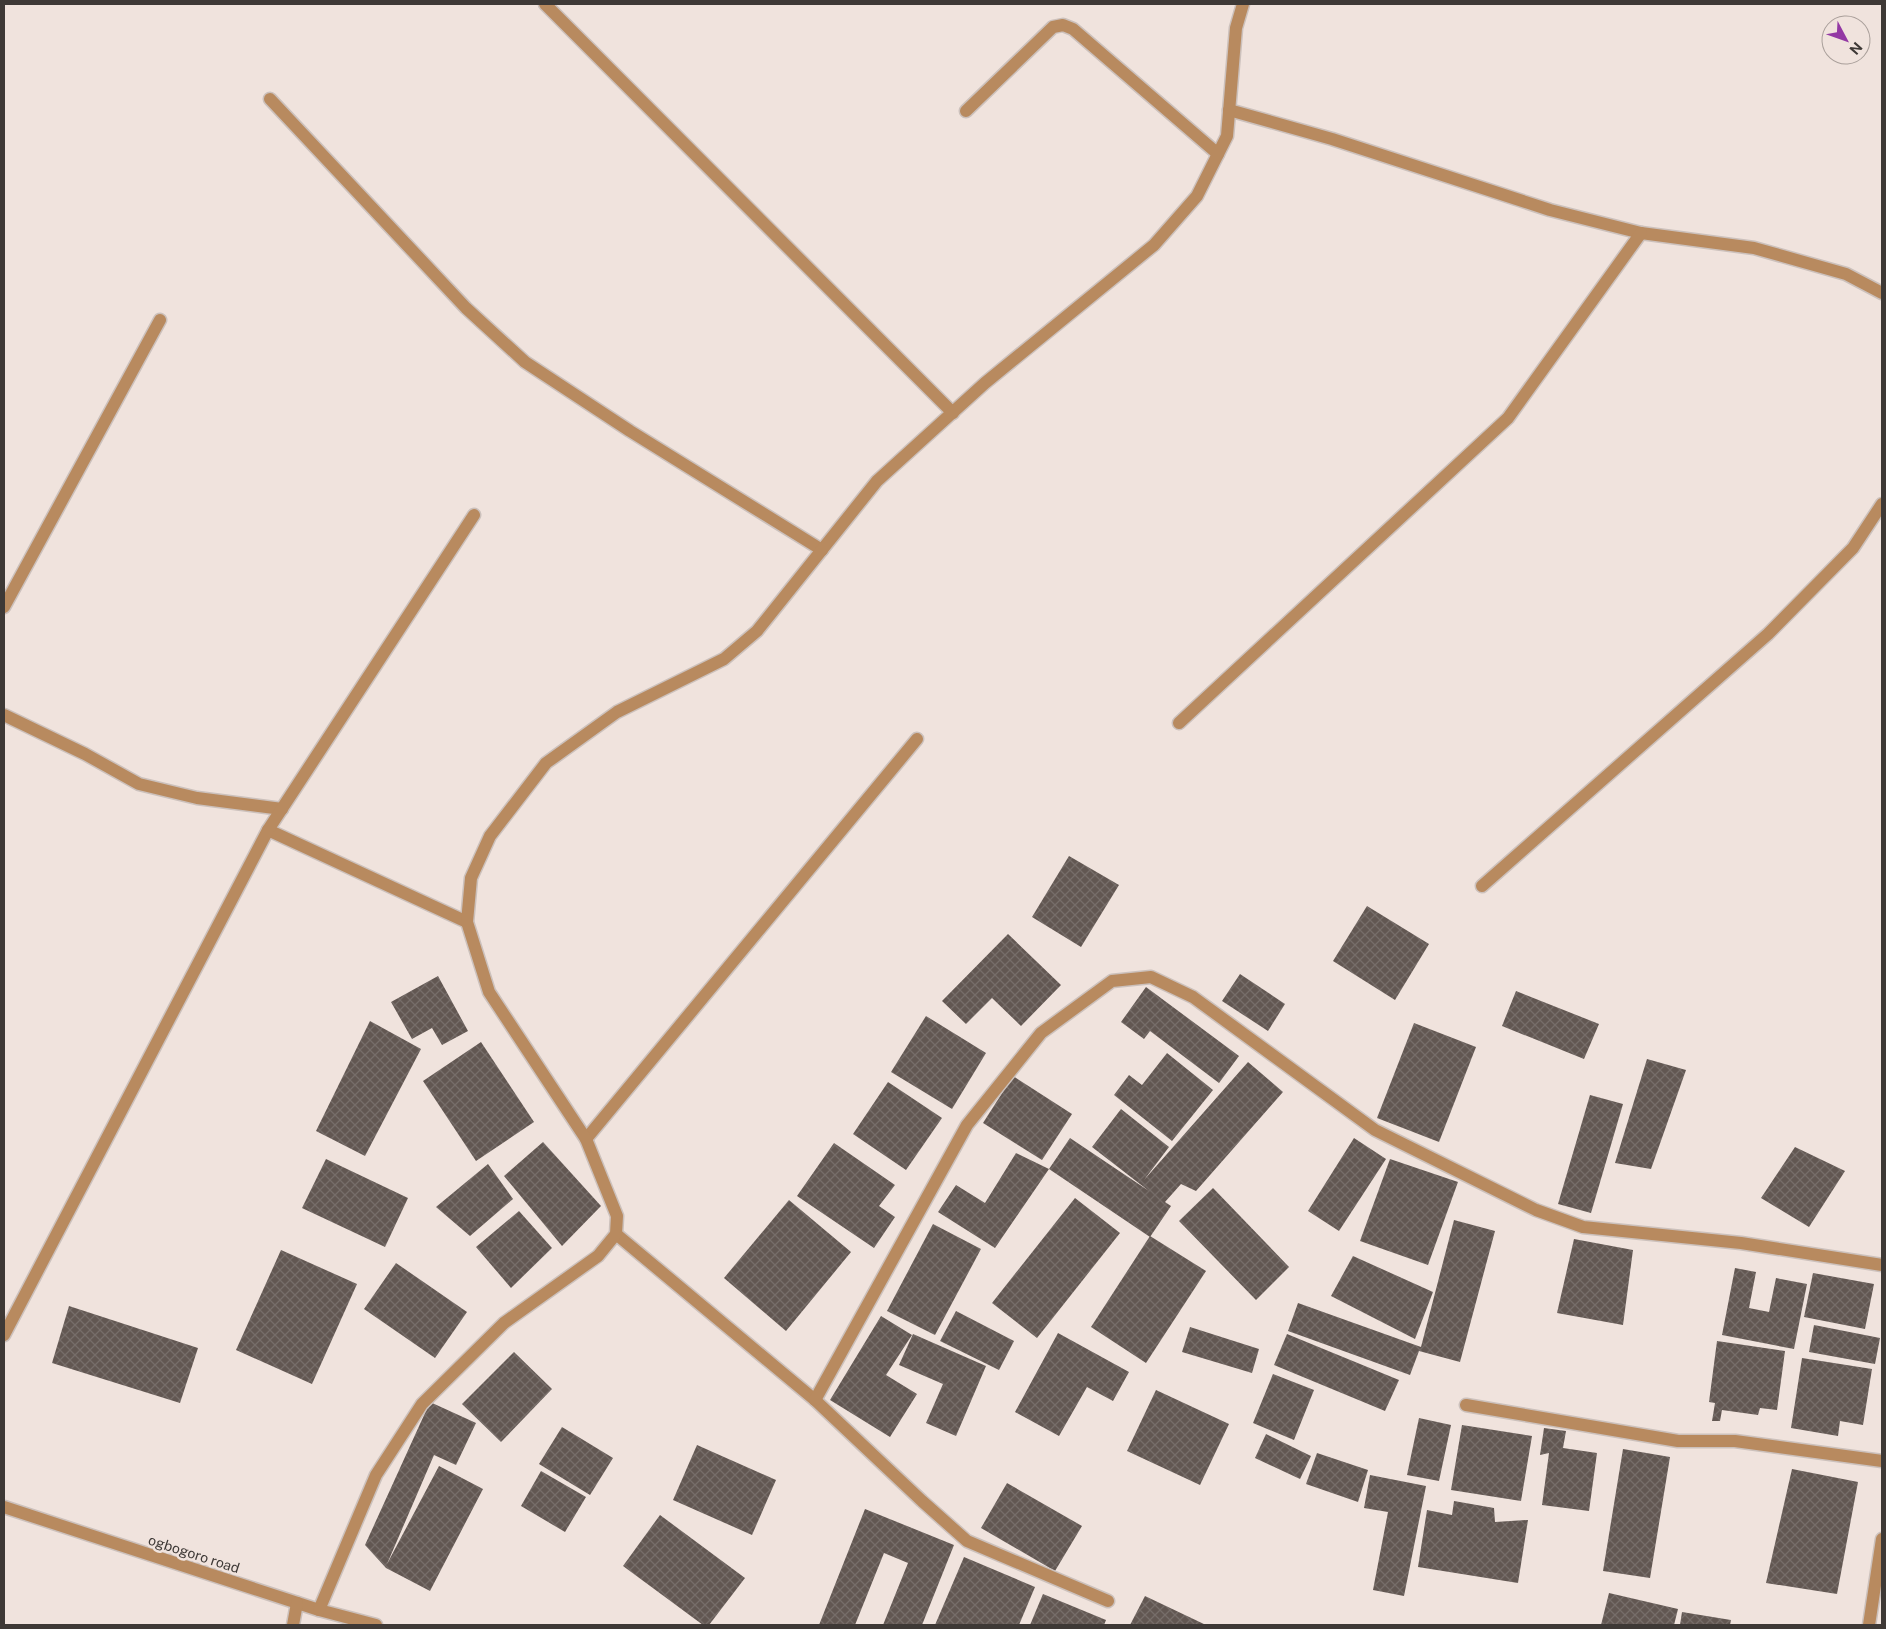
<svg xmlns="http://www.w3.org/2000/svg" width="1886" height="1629" font-family="'Public Sans',sans-serif">
	<style>
		.building { fill: url(#building-cross-hatch) }
		.lines { fill: none; stroke-linecap: round; stroke-linejoin: round }
		.minor-casing { stroke: #ccc1bc; stroke-width: 15 }
		.minor { stroke: #b88a5f; stroke-width: 12 }
		.labels { text-anchor: middle; stroke-width: 5; stroke-linejoin: round; paint-order: stroke }
		.street-label { font-size: 14px; fill: #3e3936; stroke: #f0e3dd }
	</style>
	<defs>
		<pattern id="building-cross-hatch" width="8" height="8" patternUnits="userSpaceOnUse" patternTransform="scale(1.25)"><rect width="8" height="8" fill="#625752"/><path d="M0 0l8 8M0 8l8-8" fill="none" stroke="#766d69"/></pattern>
	</defs>
	<rect width="100%" height="100%" fill="#f0e3dd"/>
	<g class="building">
		<path d="M1069,856L1119,885L1081,947L1032,917Z"/>
		<path d="M1367,906L1429,944L1395,1000L1333,961Z"/>
		<path d="M1008,934L1061,985L1021,1026L992,998L966,1024L942,1001Z"/>
		<path d="M1240,974L1285,1004L1268,1031L1222,1001Z"/>
		<path d="M438,976L468,1031L442,1045L432,1028L412,1039L391,1002Z"/>
		<path d="M1146,987L1239,1056L1219,1083L1150,1031L1144,1039L1121,1022Z"/>
		<path d="M1516,991L1599,1024L1584,1059L1502,1026Z"/>
		<path d="M926,1016L986,1053L952,1109L891,1072Z"/>
		<path d="M370,1021L421,1049L365,1156L316,1131Z"/>
		<path d="M1414,1023L1476,1047L1439,1142L1377,1118Z"/>
		<path d="M481,1042L534,1122L476,1161L423,1081Z"/>
		<path d="M1167,1053L1213,1090L1172,1141L1114,1095L1129,1075L1142,1085Z"/>
		<path d="M1647,1059L1686,1070L1651,1169L1615,1163Z"/>
		<path d="M1248,1062L1283,1092L1196,1191L1181,1184L1165,1202L1171,1206L1150,1237L1049,1169L1070,1138L1149,1191L1092,1147L1121,1109L1169,1147L1144,1180Z"/>
		<path d="M1013,1076L1072,1114L1042,1160L983,1123Z"/>
		<path d="M888,1082L942,1118L906,1170L853,1134Z"/>
		<path d="M1590,1095L1623,1104L1591,1213L1558,1204Z"/>
		<path d="M1354,1138L1386,1159L1339,1231L1308,1211Z"/>
		<path d="M543,1142L601,1206L562,1246L504,1176Z"/>
		<path d="M834,1143L895,1185L879,1206L895,1217L874,1248L797,1196Z"/>
		<path d="M1795,1147L1845,1171L1809,1227L1761,1198Z"/>
		<path d="M1016,1153L1049,1169L995,1248L938,1212L956,1185L985,1203Z"/>
		<path d="M326,1159L408,1198L385,1247L302,1208Z"/>
		<path d="M1390,1159L1458,1182L1428,1265L1360,1241Z"/>
		<path d="M488,1164L513,1199L470,1236L436,1207Z"/>
		<path d="M1213,1188L1289,1267L1256,1300L1179,1221Z"/>
		<path d="M1075,1198L1120,1233L1037,1338L992,1303Z"/>
		<path d="M789,1200L851,1252L786,1331L724,1278Z"/>
		<path d="M519,1211L552,1248L511,1288L476,1247Z"/>
		<path d="M1454,1220L1495,1231L1460,1362L1419,1351L1410,1375L1288,1331L1298,1303L1421,1347Z"/>
		<path d="M933,1224L981,1249L935,1335L887,1311Z"/>
		<path d="M1150,1236L1206,1271L1146,1363L1091,1327Z"/>
		<path d="M1574,1239L1633,1250L1623,1325L1557,1313Z"/>
		<path d="M281,1250L357,1284L312,1384L236,1350Z"/>
		<path d="M1353,1256L1433,1292L1415,1339L1331,1296Z"/>
		<path d="M396,1263L467,1312L435,1358L364,1309Z"/>
		<path d="M1735,1268L1756,1272L1749,1308L1769,1312L1776,1278L1807,1284L1794,1349L1722,1335Z"/>
		<path d="M1813,1273L1874,1284L1865,1329L1804,1317Z"/>
		<path d="M69,1306L198,1348L180,1403L52,1363Z"/>
		<path d="M956,1311L1014,1341L999,1370L940,1341Z"/>
		<path d="M881,1316L912,1335L886,1375L917,1394L890,1437L830,1400Z"/>
		<path d="M1814,1325L1880,1338L1875,1364L1809,1352Z"/>
		<path d="M1190,1327L1259,1349L1252,1373L1182,1352Z"/>
		<path d="M1058,1333L1129,1372L1113,1401L1087,1387L1059,1436L1015,1412Z"/>
		<path d="M913,1334L986,1366L956,1436L926,1423L943,1384L899,1365Z"/>
		<path d="M1287,1334L1399,1380L1385,1411L1274,1365Z"/>
		<path d="M1717,1341L1785,1351L1777,1410L1760,1408L1758,1415L1722,1410L1720,1421H1712L1715,1403L1709,1402Z"/>
		<path d="M514,1352L552,1389L501,1442L462,1404Z"/>
		<path d="M1802,1358L1872,1369L1863,1425L1840,1421L1838,1436L1791,1428Z"/>
		<path d="M1273,1374L1314,1390L1294,1440L1253,1423Z"/>
		<path d="M1156,1390L1229,1424L1200,1485L1127,1451Z"/>
		<path d="M430,1402L476,1423L456,1465L434,1455L387,1564L439,1466L483,1489L430,1591L386,1568L365,1545Z"/>
		<path d="M1419,1418L1451,1425L1439,1481L1407,1475Z"/>
		<path d="M1462,1425L1532,1436L1521,1501L1451,1490Z"/>
		<path d="M562,1427L613,1458L590,1495L539,1464Z"/>
		<path d="M1544,1428L1566,1431L1563,1448L1597,1453L1589,1511L1542,1505L1549,1453L1540,1455Z"/>
		<path d="M1266,1434L1311,1456L1300,1479L1255,1458Z"/>
		<path d="M697,1445L776,1480L752,1535L673,1500Z"/>
		<path d="M1623,1449L1670,1457L1650,1578L1603,1571Z"/>
		<path d="M1317,1453L1368,1470L1358,1502L1306,1484Z"/>
		<path d="M1792,1469L1858,1482L1837,1594L1766,1583Z"/>
		<path d="M541,1471L586,1497L565,1532L521,1506Z"/>
		<path d="M1370,1475L1426,1486L1404,1596L1373,1590L1388,1512L1364,1508Z"/>
		<path d="M1007,1483L1082,1526L1055,1571L981,1528Z"/>
		<path d="M1454,1501L1494,1508L1495,1522L1528,1520L1518,1583L1418,1567L1427,1510L1452,1515Z"/>
		<path d="M865,1509L954,1545L922,1625H883L908,1563L884,1553L855,1625H819Z"/>
		<path d="M660,1515L745,1578L709,1625H703L623,1566Z"/>
		<path d="M964,1557L1035,1587L1019,1625H935Z"/>
		<path d="M1609,1593L1678,1609L1674,1625H1601Z"/>
		<path d="M1043,1594L1106,1620L1104,1625H1030Z"/>
		<path d="M1145,1596L1206,1625H1130Z"/>
		<path d="M1682,1612L1731,1620L1730,1625H1680Z"/>
	</g>
	<g class="lines">
		<defs>
			<g id="minor">
				<path d="M545,4L953,413"/>
				<path d="M270,99L466,308L525,362L630,431L822,550"/>
				<path d="M1229,110L1332,139L1550,210L1641,233L1754,248L1846,274L1882,293"/>
				<path d="M966,111L1053,27L1063,25L1073,29L1218,154"/>
				<path d="M4,607L160,320"/>
				<path d="M4,715L85,754L139,784L197,798L282,809"/>
				<path d="M1179,723L1508,418L1641,233"/>
				<path d="M268,830L467,922"/>
				<path d="M1482,886L1768,634L1853,548L1882,504"/>
				<path d="M586,1139L917,739"/>
				<path d="M616,1234L815,1400L922,1501L967,1541L1108,1601"/>
				<path d="M4,1335L268,830L474,515"/>
				<path d="M815,1400L967,1125L1041,1033L1112,981L1151,977L1193,997L1375,1130L1536,1210L1583,1227L1741,1243L1882,1265"/>
				<path d="M1466,1405L1678,1441H1735L1882,1461"/>
				<path d="M4,1507L319,1610L376,1625"/>
				<path d="M319,1610L376,1475L422,1404L504,1323L598,1256L616,1234L617,1216L586,1139L489,992L467,922L471,878L490,836L546,763L617,712L724,659L757,631L877,481L985,383L1154,245L1197,196L1227,136L1236,28L1243,4"/>
				<path d="M293,1625L297,1603"/>
				<path d="M1869,1625L1882,1539"/>
			</g>
		</defs>
		<use href="#minor" class="minor-casing"/>
		<use href="#minor" class="minor"/>
	</g>
	<g class="labels">
		<g class="street-label">
			<text transform="translate(194 1554) rotate(18)" y="5">ogbogoro road</text>
		</g>
	</g>
	<rect width="1886" height="1629" fill="none" stroke="#3e3936" stroke-width="10"/>
	<g transform="translate(1846 40) rotate(131)"><circle r="24" fill="#f0e3dd" stroke="#a99f9a"/>
	<path d="M0-4L9 19L0 12L-9 19Z" fill="#9339a4"/>
	<text y="-8" font-size="14" font-weight="bold" text-anchor="middle" fill="#3e3936">N</text>
	</g>
</svg>
